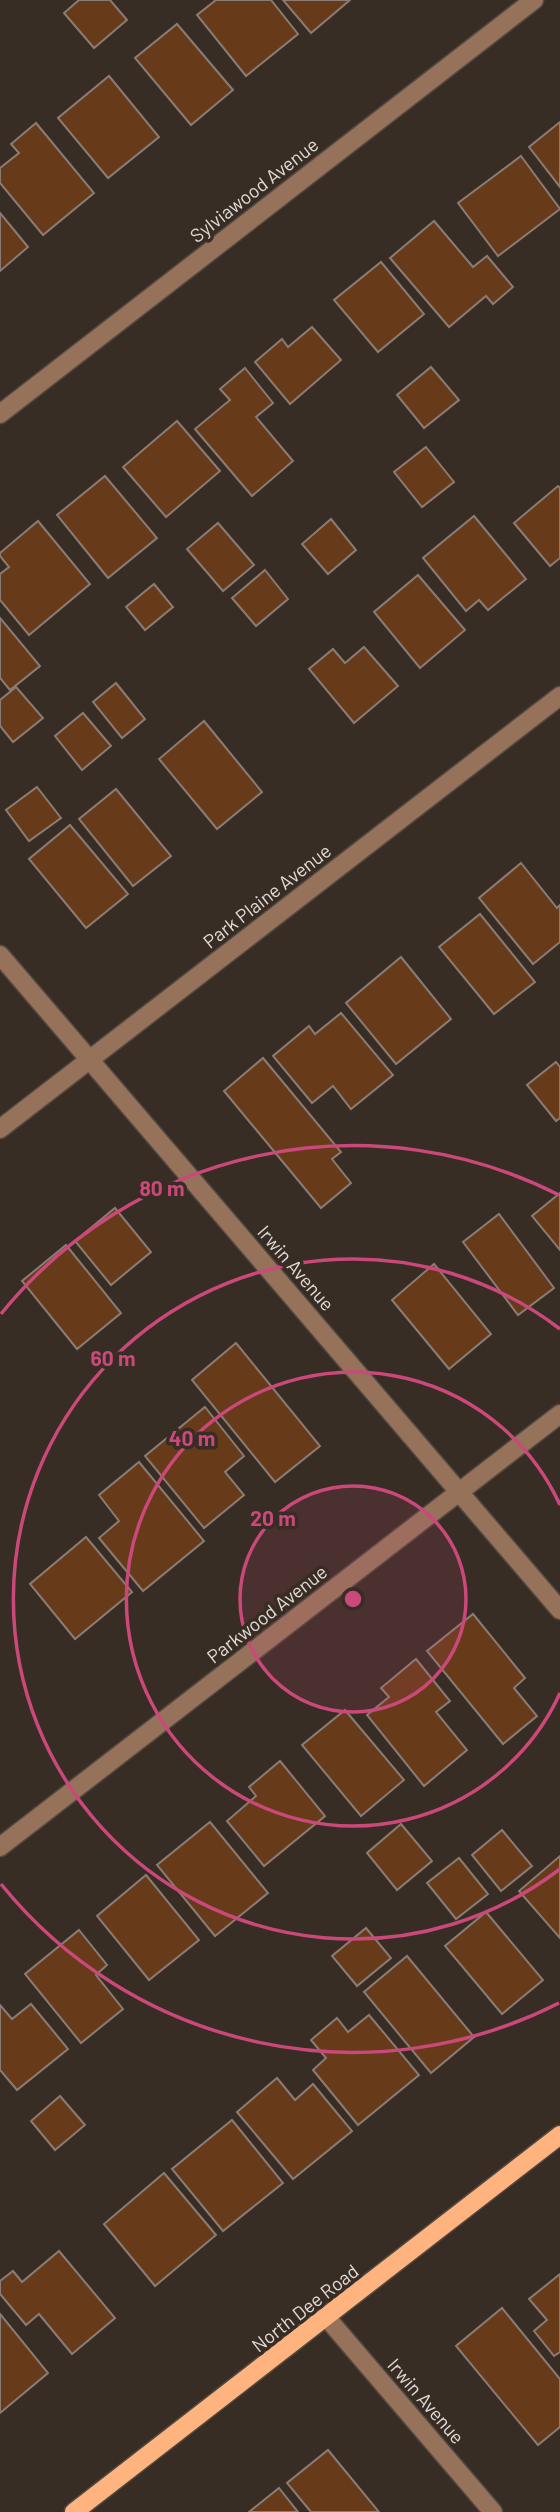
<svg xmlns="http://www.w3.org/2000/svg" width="560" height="2512" font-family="Barlow,sans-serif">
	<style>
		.building { fill: #673b1a; stroke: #8a7c74; stroke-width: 2 }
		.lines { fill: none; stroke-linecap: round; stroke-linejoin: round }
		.minor-casing { stroke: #534941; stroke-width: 21 }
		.major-casing { stroke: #534941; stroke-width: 21 }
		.minor { stroke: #97725a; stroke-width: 18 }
		.major { stroke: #ffb480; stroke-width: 18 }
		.ring { fill: none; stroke: #ca487a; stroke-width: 3.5 }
		.labels { text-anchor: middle; stroke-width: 7; stroke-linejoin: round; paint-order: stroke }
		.street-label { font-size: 19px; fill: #e2dad5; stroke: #382d25 }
		.centre { fill: #ca487a; stroke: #382d25; stroke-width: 3.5 }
		.ring-label { font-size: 21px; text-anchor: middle; font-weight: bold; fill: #ca487a; stroke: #382d25; stroke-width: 7; stroke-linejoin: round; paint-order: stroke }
	</style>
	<rect width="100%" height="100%" fill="#382d25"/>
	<g class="building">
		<path d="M79,0H110L127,20L94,48L64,13Z"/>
		<path d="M216,0H271L298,34L246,76L197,15Z"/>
		<path d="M283,0H350L311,33Z"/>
		<path d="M177,24L233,90L191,125L135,58Z"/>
		<path d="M109,76L159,137L108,178L58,118Z"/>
		<path d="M560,122V187L529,147Z"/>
		<path d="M36,123L94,193L43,235L0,183V168L19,153L11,144Z"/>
		<path d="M521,156L560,209L498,256L458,203Z"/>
		<path d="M0,213L28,247L0,271Z"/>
		<path d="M434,221L473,267L487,256L513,287L493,304L486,296L449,327L390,258Z"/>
		<path d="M381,262L424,314L378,352L334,300Z"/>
		<path d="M312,327L341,360L290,404L255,362L282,339L288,347Z"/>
		<path d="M431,367L459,400L424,428L397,395Z"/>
		<path d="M245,368L273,403L256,417L293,461L252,496L195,429L230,400L220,389Z"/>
		<path d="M177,421L220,471L166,517L123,467Z"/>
		<path d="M426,447L454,482L422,507L394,472Z"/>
		<path d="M105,476L157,538L108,578L57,515Z"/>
		<path d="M558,486L560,488V558L550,566L514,523Z"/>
		<path d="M474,516L526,579L488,610L479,600L466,611L423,558Z"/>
		<path d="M331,519L356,550L328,574L302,544Z"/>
		<path d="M38,521L90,584L29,635L0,600V574L9,567L0,556V553Z"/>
		<path d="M218,523L254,565L223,591L187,549Z"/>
		<path d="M265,570L288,599L256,626L232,598Z"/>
		<path d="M418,575L465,630L420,668L374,612Z"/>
		<path d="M154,584L173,607L145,630L126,607Z"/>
		<path d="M0,618L40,666L10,690L0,678Z"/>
		<path d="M364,647L398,686L354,723L309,669L333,649L345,663Z"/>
		<path d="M116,683L145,719L122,738L93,702Z"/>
		<path d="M16,687L43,718L13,742L0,726V700Z"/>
		<path d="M83,713L111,746L82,770L55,736Z"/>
		<path d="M204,721L262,792L217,829L159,759Z"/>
		<path d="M37,787L61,818L29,841L6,810Z"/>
		<path d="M116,789L171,856L133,886L79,819Z"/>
		<path d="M70,825L128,894L86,928L29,859Z"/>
		<path d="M521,863L557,908L560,905V942L533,964L479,898Z"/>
		<path d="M480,914L535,982L494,1014L439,947Z"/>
		<path d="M401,957L451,1019L396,1064L346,1003Z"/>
		<path d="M341,1013L393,1075L351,1109L333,1086L312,1103L273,1056L309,1026L315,1034Z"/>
		<path d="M263,1058L341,1152L332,1159L351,1183L321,1208L224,1091Z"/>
		<path d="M556,1062L560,1067V1118L556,1121L527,1085Z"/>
		<path d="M560,1193V1250L532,1216Z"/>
		<path d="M115,1208L151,1252L111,1285L75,1241Z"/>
		<path d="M499,1214L554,1288L518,1315L463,1242Z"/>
		<path d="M66,1245L121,1313L77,1349L22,1281Z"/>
		<path d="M434,1264L491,1334L449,1369L392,1300Z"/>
		<path d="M236,1343L320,1446L275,1482L192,1380Z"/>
		<path d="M205,1407L244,1456L225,1472L244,1495L204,1528L145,1456Z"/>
		<path d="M139,1462L204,1541L143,1591L99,1538L119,1521L99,1495Z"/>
		<path d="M86,1537L132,1592L75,1639L30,1584Z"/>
		<path d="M473,1614L525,1678L514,1688L537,1716L503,1744L427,1651Z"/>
		<path d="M416,1659L450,1701L436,1712L467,1750L424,1786L367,1715L389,1697L381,1688Z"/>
		<path d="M345,1710L404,1780L361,1816L302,1745Z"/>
		<path d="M280,1761L325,1816L264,1866L227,1821L256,1796L249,1787Z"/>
		<path d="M210,1822L268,1893L215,1936L157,1865Z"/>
		<path d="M401,1824L432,1861L397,1890L367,1853Z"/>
		<path d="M502,1830L532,1866L501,1891L472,1855Z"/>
		<path d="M560,1856V1938L519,1891Z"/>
		<path d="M459,1858L488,1894L456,1919L427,1883Z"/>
		<path d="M146,1875L199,1940L149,1980L97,1916Z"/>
		<path d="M486,1912L543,1980L502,2014L445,1946Z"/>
		<path d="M366,1928L391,1958L357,1986L332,1956Z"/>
		<path d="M79,1930L107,1965L96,1975L123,2009L81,2043L25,1974Z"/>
		<path d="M407,1956L474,2037L431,2073L364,1992Z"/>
		<path d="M31,2004L68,2049L17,2090L0,2070V2005L12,2019Z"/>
		<path d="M369,2015L419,2075L358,2125L313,2070L326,2058L311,2040L337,2018L348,2032Z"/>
		<path d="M277,2078L295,2100L313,2084L352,2131L293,2179L237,2112Z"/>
		<path d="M60,2096L85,2125L55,2150L31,2121Z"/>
		<path d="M232,2120L283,2183L223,2231L172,2169Z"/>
		<path d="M164,2173L216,2235L155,2286L104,2224Z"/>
		<path d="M59,2251L115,2318L72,2354L39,2314L26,2325L0,2294V2281L13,2271L22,2282Z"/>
		<path d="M560,2274V2352L554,2356L534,2331L547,2320L529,2299Z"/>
		<path d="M502,2308L560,2379V2427L538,2445L456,2346Z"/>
		<path d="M0,2314L48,2373L0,2413Z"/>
		<path d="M328,2450L379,2512H311L287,2483Z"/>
		<path d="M279,2488L298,2512H249Z"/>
	</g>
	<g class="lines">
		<defs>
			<g id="minor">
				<path d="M0,414L534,0"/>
				<path d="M0,955L560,1610"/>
				<path d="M0,1129L560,696"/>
				<path d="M0,1847L560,1414"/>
				<path d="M327,2318L493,2512"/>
			</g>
			<path id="major" d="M74,2512L560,2135"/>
		</defs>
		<use href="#minor" class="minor-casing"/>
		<use href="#major" class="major-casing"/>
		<use href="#minor" class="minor"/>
		<use href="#major" class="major"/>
	</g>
	<circle cx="353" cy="1599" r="113" fill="#ca487a" fill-opacity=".12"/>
	<g class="ring">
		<circle cx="353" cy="1599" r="113"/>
		<path d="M560 1693A227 227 0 1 1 560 1505"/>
		<path d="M560 1869A340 340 0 1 1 560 1329"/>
		<path d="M559 2003A453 453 0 0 1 1 1884M1 1314A453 453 0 0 1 559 1195"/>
	</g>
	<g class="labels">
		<g class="street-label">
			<text transform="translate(254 190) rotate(-38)" y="7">Sylviawood Avenue</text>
			<text transform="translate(267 896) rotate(-38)" y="7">Park Plaine Avenue</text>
			<text transform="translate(296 1268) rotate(49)" y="7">Irwin Avenue</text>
			<text transform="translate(267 1614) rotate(-38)" y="7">Parkwood Avenue</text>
			<text transform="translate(305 2308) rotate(-38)" y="7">North Dee Road</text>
			<text transform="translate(426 2401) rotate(49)" y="7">Irwin Avenue</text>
		</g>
	</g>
	<circle cx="353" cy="1599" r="10" class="centre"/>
	<g class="ring-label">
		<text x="162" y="1196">80 m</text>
		<text x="113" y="1366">60 m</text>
		<text x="192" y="1446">40 m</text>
		<text x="273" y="1526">20 m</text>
	</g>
</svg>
